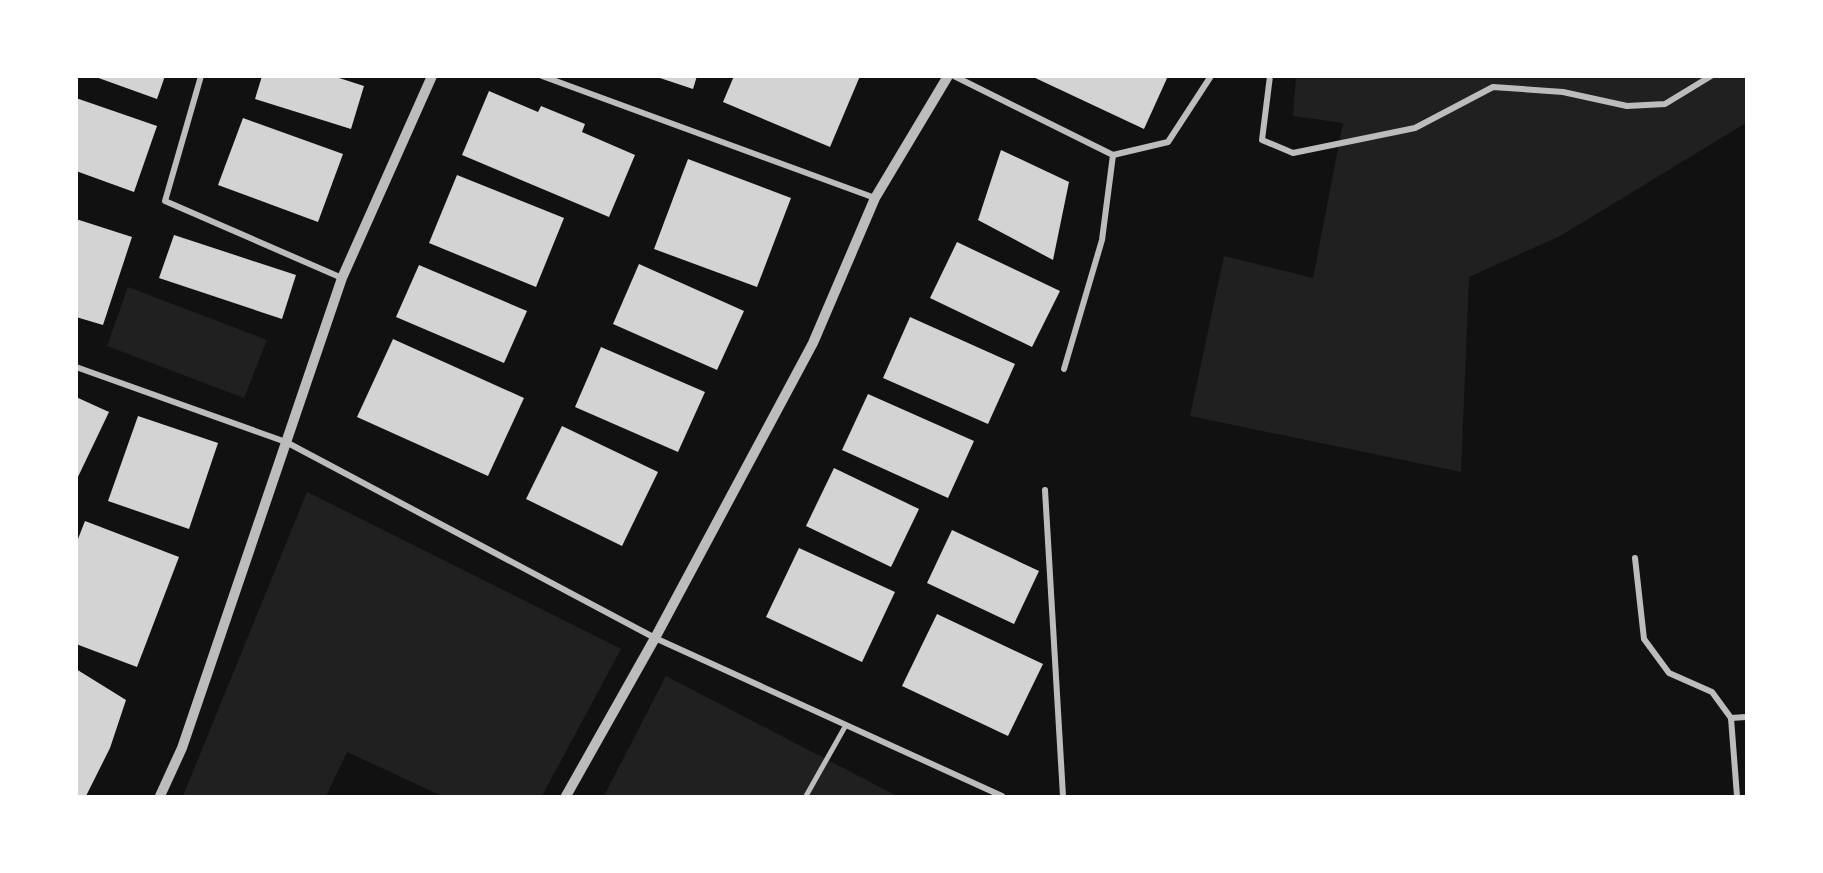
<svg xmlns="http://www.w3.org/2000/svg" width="1823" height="873" font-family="'Alegreya Sans',sans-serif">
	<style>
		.green { fill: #202020 }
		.building { fill: #d3d3d3 }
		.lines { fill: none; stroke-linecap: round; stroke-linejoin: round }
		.pedestrian { stroke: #bcbcbc; stroke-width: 5 }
		.minor { stroke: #bcbcbc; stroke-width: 6 }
		.tertiary { stroke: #bcbcbc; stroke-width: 10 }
	</style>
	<rect width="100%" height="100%" fill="#111"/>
	<g class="green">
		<path d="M1296,77H1746V123L1560,236L1469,277L1461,472L1190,416L1224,256L1313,278L1343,123L1293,116Z"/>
		<path d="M128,287L267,340L244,398L107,346Z"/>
		<path d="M307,492L621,649L542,796H442L347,752L326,796H183Z"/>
		<path d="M666,676L897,796H604Z"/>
	</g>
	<g class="building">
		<path d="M93,76H165L157,99Z"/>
		<path d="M262,76H333L364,86L351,129L255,99Z"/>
		<path d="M654,76H697L693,89Z"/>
		<path d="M734,76H860L830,147L723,102Z"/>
		<path d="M1031,76H1168L1144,129Z"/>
		<path d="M489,91L538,112L541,106L585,124L582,132L635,155L609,217L462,155Z"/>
		<path d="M76,98L157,126L134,192L76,171Z"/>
		<path d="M243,118L343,154L318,222L218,185Z"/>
		<path d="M1001,150L1069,182L1053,260L978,220Z"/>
		<path d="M688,159L791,198L757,287L654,249Z"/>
		<path d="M457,175L564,218L536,287L429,243Z"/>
		<path d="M76,219L132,237L103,325L76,317Z"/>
		<path d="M174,235L296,275L282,319L159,278Z"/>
		<path d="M957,242L1060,291L1032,347L930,298Z"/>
		<path d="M639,264L744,311L717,370L613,324Z"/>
		<path d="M419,265L527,311L504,363L396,317Z"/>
		<path d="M910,317L1015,364L988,424L883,378Z"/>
		<path d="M393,339L524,398L488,476L357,417Z"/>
		<path d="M601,347L705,392L678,452L575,407Z"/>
		<path d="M868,394L974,441L948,498L842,450Z"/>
		<path d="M76,397L109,412L76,481Z"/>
		<path d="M138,416L218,443L189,529L108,501Z"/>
		<path d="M562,426L658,472L622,546L526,499Z"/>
		<path d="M834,468L919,509L891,567L806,526Z"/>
		<path d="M85,521L179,557L137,667L76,644V544Z"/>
		<path d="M952,530L1039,571L1014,624L927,583Z"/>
		<path d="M799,548L895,592L862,662L766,617Z"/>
		<path d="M937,614L1043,664L1008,736L902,686Z"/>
		<path d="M76,669L126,700L110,748L86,796H76Z"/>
	</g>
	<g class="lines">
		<path class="pedestrian" d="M806,796L846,725"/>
		<g class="minor">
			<path d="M201,76L165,201L342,278"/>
			<path d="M542,76L875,198"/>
			<path d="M954,76L1113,155L1102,240L1064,369"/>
			<path d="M1270,76L1262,140L1293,153L1415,128L1493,87L1563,92L1627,106L1665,104L1711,76"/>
			<path d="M1113,155L1168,142L1211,76"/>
			<path d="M76,367L286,442L655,638L1002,796"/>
			<path d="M1045,490L1063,796"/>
			<path d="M1635,558L1644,639L1669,673L1712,692L1731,718L1737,796"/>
			<path d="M1731,718L1746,717"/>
		</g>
		<g class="tertiary">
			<path d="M160,796L182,748L342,278L432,76"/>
			<path d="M566,796L655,638L813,343L875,198L948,76"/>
		</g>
	</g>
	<rect width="1823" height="873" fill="none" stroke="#ffffff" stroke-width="156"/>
</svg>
